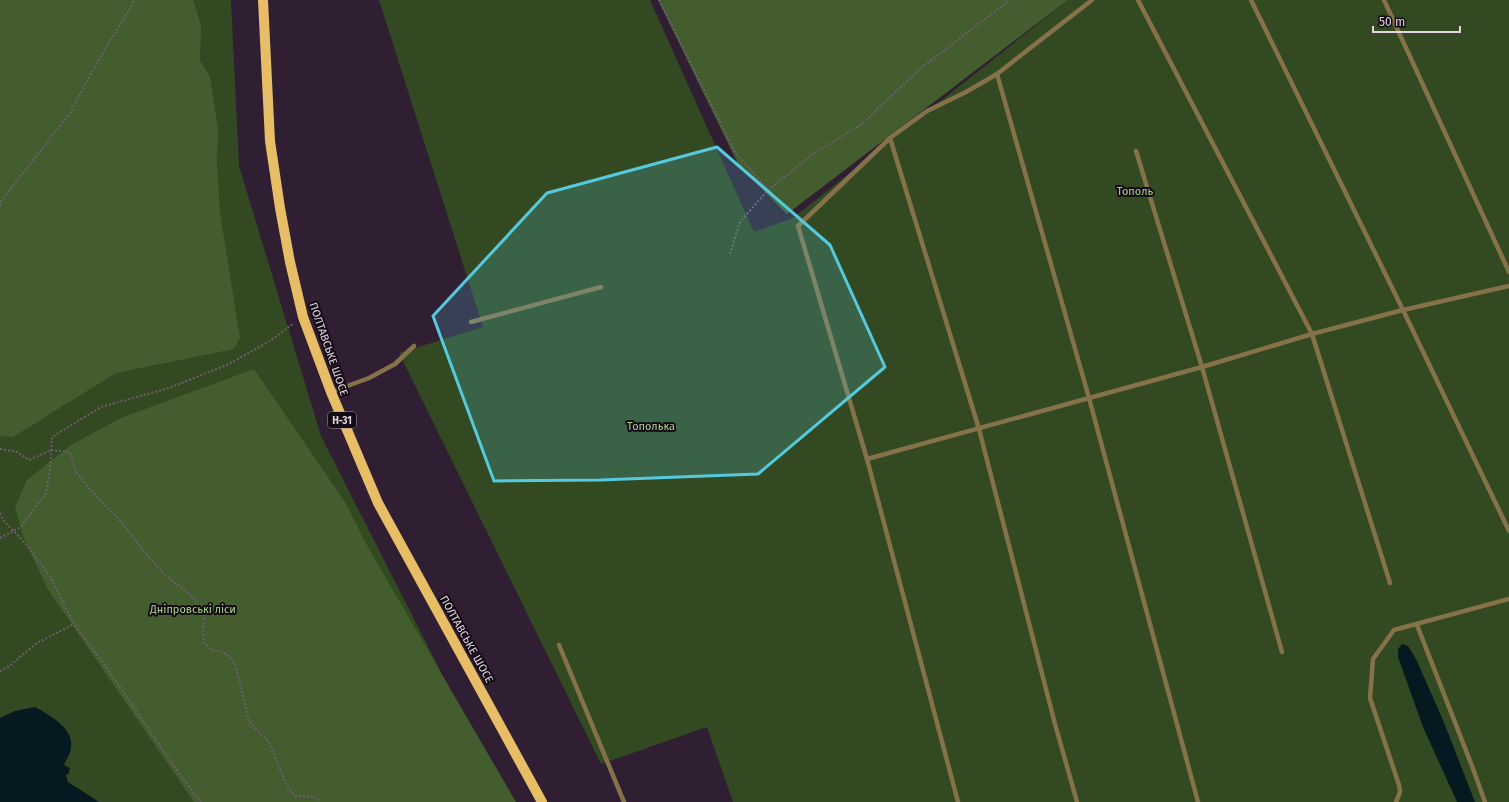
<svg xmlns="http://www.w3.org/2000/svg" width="1509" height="802" font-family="'Fira Sans',sans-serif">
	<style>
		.green { fill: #324921 }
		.forest { fill: #435d2f }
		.water { fill: #041920 }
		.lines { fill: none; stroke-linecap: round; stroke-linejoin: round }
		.path { stroke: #6e5f70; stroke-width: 2; stroke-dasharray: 2 2; stroke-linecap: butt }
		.lane { stroke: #86724a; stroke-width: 4.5 }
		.primary { stroke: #e7bd66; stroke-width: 10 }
		.marked { fill: #55cade; fill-opacity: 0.2; stroke: #55cade; stroke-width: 3; stroke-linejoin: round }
		.labels { text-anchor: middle; stroke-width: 4; stroke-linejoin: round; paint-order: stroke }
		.shield { fill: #140c15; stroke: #a398a4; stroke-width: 1 }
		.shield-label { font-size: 10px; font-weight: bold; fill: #e0d4e2 }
		.park-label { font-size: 11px; fill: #a9d48c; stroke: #140c15 }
		.street-label { font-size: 11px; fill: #e0d4e2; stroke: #140c15 }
	</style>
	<rect width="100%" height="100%" fill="#301f33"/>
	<g class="green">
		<path d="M0,0H231L239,166L321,436L473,735L509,802H0Z"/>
		<path d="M379,0H650L754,232L793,218L1068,0H1509V802H733L707,727L601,764L399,353L483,327Z"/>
	</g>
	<g class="forest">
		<path d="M0,0H193L201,25L200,61L210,76L218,130L217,166L220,213L240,338L234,349L116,373L13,437L0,436Z"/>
		<path d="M658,0H1068L787,214L739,166Z"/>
		<path d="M254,369L345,502L369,549L516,802H194L47,588L23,536L15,507L27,480L71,445L121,418Z"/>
	</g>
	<g class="water">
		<path d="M1402,644L1408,646L1416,659L1443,720L1475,802H1457L1423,727L1398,657V649Z"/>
		<path d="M35,707C49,715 74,728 71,747C71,753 66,760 64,765L70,768L69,773L66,775L68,782L99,802H0V718L15,711Z"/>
	</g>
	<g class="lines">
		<g class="path">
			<path d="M659,0L735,152L768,190"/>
			<path d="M0,206L1,201L70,113L95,66L135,0"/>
			<path d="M730,254L740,222L768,190L813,154L862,124L920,69L1010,0"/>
			<path d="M0,449L17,452L29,460L51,450L70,452L75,470L88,487L124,525L145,553L165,575L193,597L204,615L203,631L204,643L212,650L219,651L228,655L236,666L249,722L269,742L287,786L295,796L316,797L320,802"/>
			<path d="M0,513L4,521L24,542L49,575L74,624L104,664L178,772L201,802"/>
			<path d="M0,538L21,527L46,493L50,471L52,437L101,407L169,388L227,365L270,341L294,323"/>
			<path d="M0,671L8,667L37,643L74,624"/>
		</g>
		<g class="lane">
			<path d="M1138,0L1312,334L1390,583"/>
			<path d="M1251,0L1403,310L1509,531"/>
			<path d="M1384,0L1509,272"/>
			<path d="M997,74L1089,398L1198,802"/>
			<path d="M890,138L979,429L1055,724L1077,802"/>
			<path d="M1136,151L1202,367L1282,652"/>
			<path d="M471,322L601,287"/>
			<path d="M331,392L369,378L395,364L414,346"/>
			<path d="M867,459L1202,367L1312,334L1403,310L1509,286"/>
			<path d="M1417,625L1472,766L1485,802"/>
			<path d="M559,645L624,802"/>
			<path d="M958,802L867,459L798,226L890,138L927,111L966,92L997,74L1092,0"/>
			<path d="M1396,802L1400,792L1399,785L1370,698L1373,659L1394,630L1509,599"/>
		</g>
		<path class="primary" d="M263,0L270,141L280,208L290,262L303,317L331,392L378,503L542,802"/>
	</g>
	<path class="marked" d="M717,147L830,245L885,367L758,474L600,480L494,481L433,316L547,193Z"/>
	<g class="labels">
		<rect class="shield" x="328" y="412" width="28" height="16" rx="3"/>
		<g class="shield-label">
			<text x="342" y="424">Н-31</text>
		</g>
		<g class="park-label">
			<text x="1135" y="195">Тополь</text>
			<text x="651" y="430">Тополька</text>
			<text x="193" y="613">Дніпровські ліси</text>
		</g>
		<g class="street-label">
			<text transform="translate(329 349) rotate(71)" y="4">ПОЛТАВСЬКЕ ШОСЕ</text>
			<text transform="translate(467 639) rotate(61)" y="4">ПОЛТАВСЬКЕ ШОСЕ</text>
		</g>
	</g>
	<path d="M1373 26v6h87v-6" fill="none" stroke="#e0d4e2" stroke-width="2"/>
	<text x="1379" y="26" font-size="12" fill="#e0d4e2" stroke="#140c15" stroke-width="3" paint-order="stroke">50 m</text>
</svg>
